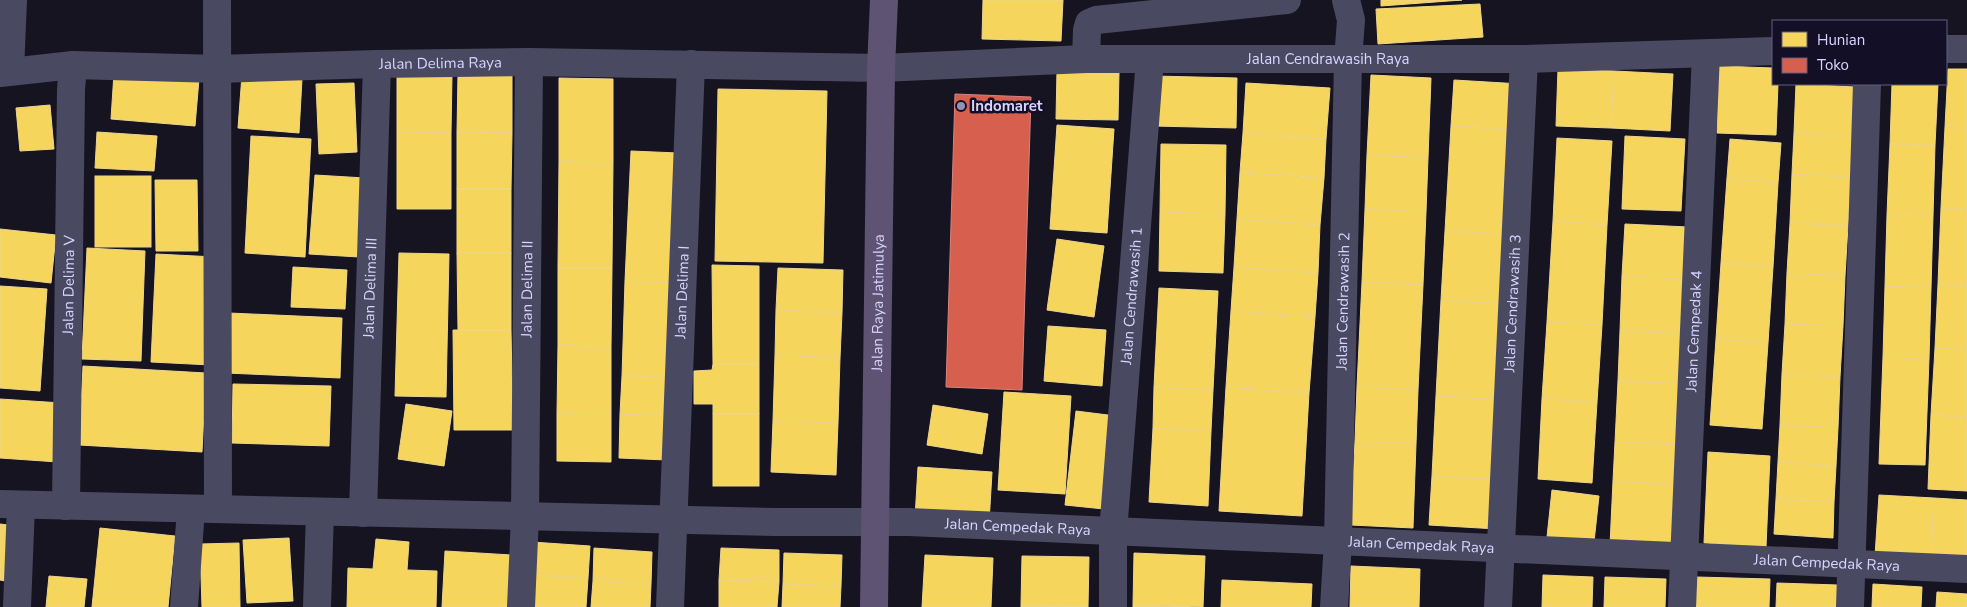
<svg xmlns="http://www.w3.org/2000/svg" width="1967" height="607" font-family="'Nunito Sans',sans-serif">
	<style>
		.homes { fill: #f6d55c; stroke: #edd58d }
		.shops { fill: #d6604d; stroke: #d78382 }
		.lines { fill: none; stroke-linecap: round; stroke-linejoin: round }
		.minor { stroke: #4a4962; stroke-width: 28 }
		.major { stroke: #5e5373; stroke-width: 28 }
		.poi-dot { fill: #9591b1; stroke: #130f26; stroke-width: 2 }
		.labels { text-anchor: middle; stroke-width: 5; stroke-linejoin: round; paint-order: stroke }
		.street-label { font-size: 15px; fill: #d9d4ff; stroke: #130f26 }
		.poi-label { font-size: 15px; font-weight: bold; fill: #d9d4ff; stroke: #130f26; text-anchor: start }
	</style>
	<rect width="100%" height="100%" fill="#161421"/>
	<g class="homes">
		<path d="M983,0H1063L1061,41L982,39Z"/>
		<path d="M1381,0H1462L1381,6Z"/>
		<path d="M1480,4L1483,37L1378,44L1376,9Z"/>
		<path d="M1719,66L1773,68V84H1778L1776,135L1717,133Z"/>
		<path d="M1558,69L1614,71L1611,128L1556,126Z"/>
		<path d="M1948,69H1967V128L1945,127Z"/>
		<path d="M1057,70L1119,72L1118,120L1056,119Z"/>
		<path d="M1614,71L1673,74L1670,131L1611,128Z"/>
		<path d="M114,73L199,79L195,126L111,119Z"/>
		<path d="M458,74H512V133L457,132Z"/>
		<path d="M242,75L302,79L299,133L238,128Z"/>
		<path d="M397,75H452L451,133L397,132Z"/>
		<path d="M1371,75L1431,78L1428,158L1367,155Z"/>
		<path d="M1155,76L1237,78L1236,128L1154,126Z"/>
		<path d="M559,78L613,79V162L559,161Z"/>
		<path d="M1454,80L1521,84L1519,130L1451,126Z"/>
		<path d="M354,83L357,152L319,154L316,84Z"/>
		<path d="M1246,83L1330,88L1326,139L1243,133Z"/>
		<path d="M1796,84L1855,87L1853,136L1794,133Z"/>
		<path d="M1892,84H1938L1935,145L1890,144Z"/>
		<path d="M718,89L827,91L823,263L715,261Z"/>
		<path d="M50,105L54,149L20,151L16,108Z"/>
		<path d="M1057,125L1114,129L1107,233L1050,229Z"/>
		<path d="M1451,126L1519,130L1513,235L1445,231Z"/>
		<path d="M1945,127L1967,128V210L1941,208Z"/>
		<path d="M97,132L157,136L154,171L95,168Z"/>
		<path d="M397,132L451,133V209H397Z"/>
		<path d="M457,132L512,133L511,189H457Z"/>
		<path d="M1243,133L1326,139L1324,178L1240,172Z"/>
		<path d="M1794,133L1853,136L1851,177L1792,174Z"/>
		<path d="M251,136L311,139L305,257L245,253Z"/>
		<path d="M1625,136L1685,139L1681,211L1622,209Z"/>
		<path d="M1557,138L1612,141L1607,225L1553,221Z"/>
		<path d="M1730,139L1781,143L1778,183L1727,178Z"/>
		<path d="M1161,144L1226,145L1225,214L1160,212Z"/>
		<path d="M1890,144L1935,145L1933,216L1887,215Z"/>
		<path d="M631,151L678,153L673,283L625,281Z"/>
		<path d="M1367,155L1428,158L1426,212L1365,209Z"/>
		<path d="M559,161L613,162L612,268H558Z"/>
		<path d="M1240,172L1324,178L1320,225L1237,219Z"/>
		<path d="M1792,174L1851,177L1848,226L1790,223Z"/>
		<path d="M315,175L365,178L359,257L309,254Z"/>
		<rect x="95" y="176" width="56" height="71"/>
		<path d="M1727,178L1778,183L1773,267L1721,263Z"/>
		<path d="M155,180H197L198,251H156Z"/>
		<rect x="457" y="189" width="54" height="64"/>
		<path d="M1941,208L1967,210V286L1938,284Z"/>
		<path d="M1365,209L1426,212L1423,285L1362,282Z"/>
		<path d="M1160,212L1225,214L1223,273L1159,271Z"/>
		<path d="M1887,215L1933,216L1931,288L1885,286Z"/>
		<path d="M1237,219L1320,225L1318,273L1234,267Z"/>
		<path d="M1553,221L1607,225L1602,325L1547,322Z"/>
		<path d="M1790,223L1848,226L1845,276L1787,273Z"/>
		<path d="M1625,224L1688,227L1685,279L1622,276Z"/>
		<path d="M0,229L56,235L51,283L0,277Z"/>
		<path d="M1445,231L1513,235L1509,304L1441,300Z"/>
		<path d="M1057,239L1104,246L1094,317L1047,310Z"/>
		<path d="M87,248L145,251L141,361L82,359Z"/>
		<path d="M399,253L449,254L446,397L395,396Z"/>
		<path d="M457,253H511V330H458Z"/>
		<path d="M156,254L215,257L211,365L151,362Z"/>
		<path d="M1721,263L1773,267L1768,343L1716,339Z"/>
		<path d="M712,265L759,266V364H713Z"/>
		<path d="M293,267L347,270L345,309L291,307Z"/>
		<path d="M1234,267L1318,273L1315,317L1231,311Z"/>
		<path d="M558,268H612L611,346L558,345Z"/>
		<path d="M778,268L843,270L842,313L776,310Z"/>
		<path d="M1787,273L1845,276L1843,326L1785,324Z"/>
		<path d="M1622,276L1685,279L1683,334L1620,331Z"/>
		<path d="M625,281L673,283L669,377L622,376Z"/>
		<path d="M1362,282L1423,285L1418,390L1357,387Z"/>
		<path d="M1938,284L1967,286V350L1935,348Z"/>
		<path d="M0,286L47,289L40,391L0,388Z"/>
		<path d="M1885,286L1931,288L1929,359L1883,357Z"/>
		<path d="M1159,288L1218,291L1213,390L1154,387Z"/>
		<path d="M1441,300L1509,304L1504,400L1436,396Z"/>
		<path d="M776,310L842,313L840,358L775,355Z"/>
		<path d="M1231,311L1315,317L1309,393L1226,387Z"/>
		<path d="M229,313L342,318L340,378L226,373Z"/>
		<path d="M1547,322L1602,325L1597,402L1542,399Z"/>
		<path d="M1785,324L1843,326L1840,377L1782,374Z"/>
		<path d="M1048,326L1106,330L1102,386L1044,381Z"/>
		<path d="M453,330H511L513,430H454Z"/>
		<path d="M1620,331L1683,334L1681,384L1618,381Z"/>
		<path d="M1716,339L1768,343L1762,429L1710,425Z"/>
		<path d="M558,345L611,346V414L557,413Z"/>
		<path d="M1935,348L1967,350V417L1931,415Z"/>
		<path d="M775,355L840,358L838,423L773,421Z"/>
		<path d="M1883,357L1929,359L1925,465L1879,464Z"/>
		<path d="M713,364H759V414H713V404H694V371L712,370Z"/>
		<path d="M83,366L206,373L202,452L79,445Z"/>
		<path d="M1782,374L1840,377L1838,428L1780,425Z"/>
		<path d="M622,376L669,377L668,416L620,414Z"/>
		<path d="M1618,381L1681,384L1677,445L1615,442Z"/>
		<path d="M233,384L331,386L329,446L232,443Z"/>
		<path d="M1154,387L1213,390L1211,431L1153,428Z"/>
		<path d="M1226,387L1309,393L1302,516L1219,511Z"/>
		<path d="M1357,387L1418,390L1416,444L1355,441Z"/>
		<path d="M1004,392L1071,396L1065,494L998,490Z"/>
		<path d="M1436,396L1504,400L1500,480L1432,476Z"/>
		<path d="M0,399L62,403L58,462L0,458Z"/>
		<path d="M1542,399L1597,402L1592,483L1538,479Z"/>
		<path d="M406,404L452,411L444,466L398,459Z"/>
		<path d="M933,405L988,414L982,454L927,445Z"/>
		<path d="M1076,411L1116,416L1104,509L1065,505Z"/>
		<path d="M557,413L611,414V462L557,461Z"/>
		<path d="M620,414L668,416L667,460L619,458Z"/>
		<rect x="713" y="414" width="46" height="72"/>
		<path d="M1931,415L1967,417V491L1928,489Z"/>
		<path d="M773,421L838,423L836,475L771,472Z"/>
		<path d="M1780,425L1838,428L1836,466L1778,462Z"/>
		<path d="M1153,428L1211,431L1208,506L1149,502Z"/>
		<path d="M1355,441L1416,444L1413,528L1351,525Z"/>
		<path d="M1615,442L1677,445L1676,485L1613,481Z"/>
		<path d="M1708,452L1770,456L1766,547L1704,543Z"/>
		<path d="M1778,462L1836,466L1834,502L1776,499Z"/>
		<path d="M918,467L992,472L989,523L915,518Z"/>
		<path d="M1432,476L1500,480L1497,529L1429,525Z"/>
		<path d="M1613,481L1676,485L1673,548L1610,545Z"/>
		<path d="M1552,490L1599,496L1594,542L1547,537Z"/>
		<path d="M1879,495L1934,498L1931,560L1875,556Z"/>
		<path d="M1934,498L1967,500V562L1931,560Z"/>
		<path d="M1776,499L1834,502L1833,538L1774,534Z"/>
		<path d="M0,524L17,526L10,582L0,580Z"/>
		<path d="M100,528L175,536L168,607H92Z"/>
		<path d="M289,538L293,601L247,603L243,540Z"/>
		<path d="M376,539L409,542L407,570L437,571L436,607H347L348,568L373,569Z"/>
		<path d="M532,542L590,546L588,578L530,575Z"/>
		<path d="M239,543L240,607H202L200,544Z"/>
		<path d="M594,548L652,552L651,584L593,581Z"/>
		<path d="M721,548L779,550V582L719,580Z"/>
		<path d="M445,551L512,555L509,607H442Z"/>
		<path d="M784,553L842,555L841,586L783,584Z"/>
		<path d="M1134,553L1205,556L1203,607L1133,605Z"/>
		<path d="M925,555L993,558L991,607H922Z"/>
		<path d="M1022,556L1089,557L1088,607L1021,605Z"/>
		<path d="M1351,566L1420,569L1419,607H1350Z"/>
		<path d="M530,575L588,578L586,607H528Z"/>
		<path d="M1543,575L1593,577L1592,607H1542Z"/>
		<path d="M49,576L87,579L84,607H46Z"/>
		<path d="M1605,577L1666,579L1665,607H1604Z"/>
		<path d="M1697,577L1770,579L1769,607H1696Z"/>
		<path d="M719,580L779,582L777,607H719Z"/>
		<path d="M1222,580L1312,584L1311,607H1221Z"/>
		<path d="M593,581L651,584L650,607H591Z"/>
		<path d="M1777,583L1838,585V607H1776Z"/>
		<path d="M783,584L841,586L840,607H782Z"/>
		<path d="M1873,584L1922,587L1921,607H1872Z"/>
		<path d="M1937,592L1967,594V607H1936Z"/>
		<path d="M1021,605L1088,607H1021Z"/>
		<path d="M1133,605L1190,607H1133Z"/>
	</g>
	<path class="shops" d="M955,94L1031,97L1022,390L946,387Z"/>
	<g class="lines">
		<g class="minor">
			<path d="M217,0L218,509"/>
			<path d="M1946,49H1967"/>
			<path d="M1086,59L1087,30L1089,23L1096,20L1287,0"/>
			<path d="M10,71L13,0"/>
			<path id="s1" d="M0,73L73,65L218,69L377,64L529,62L881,68L1086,59H1524L1773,51"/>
			<path id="s2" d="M0,504L775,522H909L1967,569"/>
			<path id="s3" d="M66,506L71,90L73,65"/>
			<path id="s4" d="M363,513L377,64"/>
			<path d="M17,607L21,505"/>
			<path d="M184,607L191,509"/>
			<path d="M317,607L320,512"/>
			<path id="s5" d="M521,607L525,516L529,62"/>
			<path id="s6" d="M670,607L691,64"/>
			<path id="s7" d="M1113,607V532L1150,59"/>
			<path id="s8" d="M1334,607L1338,541L1348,60L1351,20L1346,0"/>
			<path id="s9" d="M1498,607L1524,59"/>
			<path id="s10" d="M1682,607L1706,54"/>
			<path d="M1850,607L1867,84"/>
		</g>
		<path class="major" id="s11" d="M874,607L881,68L884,0"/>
	</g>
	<circle class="poi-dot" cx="961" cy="106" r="5"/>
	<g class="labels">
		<g class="street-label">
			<text dy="5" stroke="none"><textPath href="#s1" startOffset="1329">Jalan Cendrawasih Raya</textPath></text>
			<text dy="5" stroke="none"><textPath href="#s1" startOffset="441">Jalan Delima Raya</textPath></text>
			<text dy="5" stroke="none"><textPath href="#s3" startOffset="221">Jalan Delima V</textPath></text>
			<text dy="5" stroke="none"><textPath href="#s4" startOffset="225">Jalan Delima III</textPath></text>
			<text dy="5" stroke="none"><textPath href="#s5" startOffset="318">Jalan Delima II</textPath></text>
			<text dy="5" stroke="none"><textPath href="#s6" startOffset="315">Jalan Delima I</textPath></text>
			<text dy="5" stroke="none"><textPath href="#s7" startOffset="312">Jalan Cendrawasih 1</textPath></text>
			<text dy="5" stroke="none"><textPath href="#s8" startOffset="306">Jalan Cendrawasih 2</textPath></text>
			<text dy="5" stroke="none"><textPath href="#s11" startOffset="304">Jalan Raya Jatimulya</textPath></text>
			<text dy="5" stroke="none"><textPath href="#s9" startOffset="304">Jalan Cendrawasih 3</textPath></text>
			<text dy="5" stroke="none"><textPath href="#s10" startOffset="276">Jalan Cempedak 4</textPath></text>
			<text dy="5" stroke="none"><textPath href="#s2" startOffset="1018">Jalan Cempedak Raya</textPath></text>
			<text dy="5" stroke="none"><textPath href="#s2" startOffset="1422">Jalan Cempedak Raya</textPath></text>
			<text dy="5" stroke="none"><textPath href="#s2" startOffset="1828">Jalan Cempedak Raya</textPath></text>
		</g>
		<g class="poi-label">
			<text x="971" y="111">Indomaret</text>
		</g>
	</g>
	<rect x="1772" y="20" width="175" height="65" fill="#130f26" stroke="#625e7d"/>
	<rect x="1782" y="32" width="25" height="15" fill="#f6d55c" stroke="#625e7d"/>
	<text x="1817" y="45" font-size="15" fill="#d9d4ff">Hunian</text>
	<rect x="1782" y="58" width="25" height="15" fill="#d6604d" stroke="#625e7d"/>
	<text x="1817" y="70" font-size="15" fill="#d9d4ff">Toko</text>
</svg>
